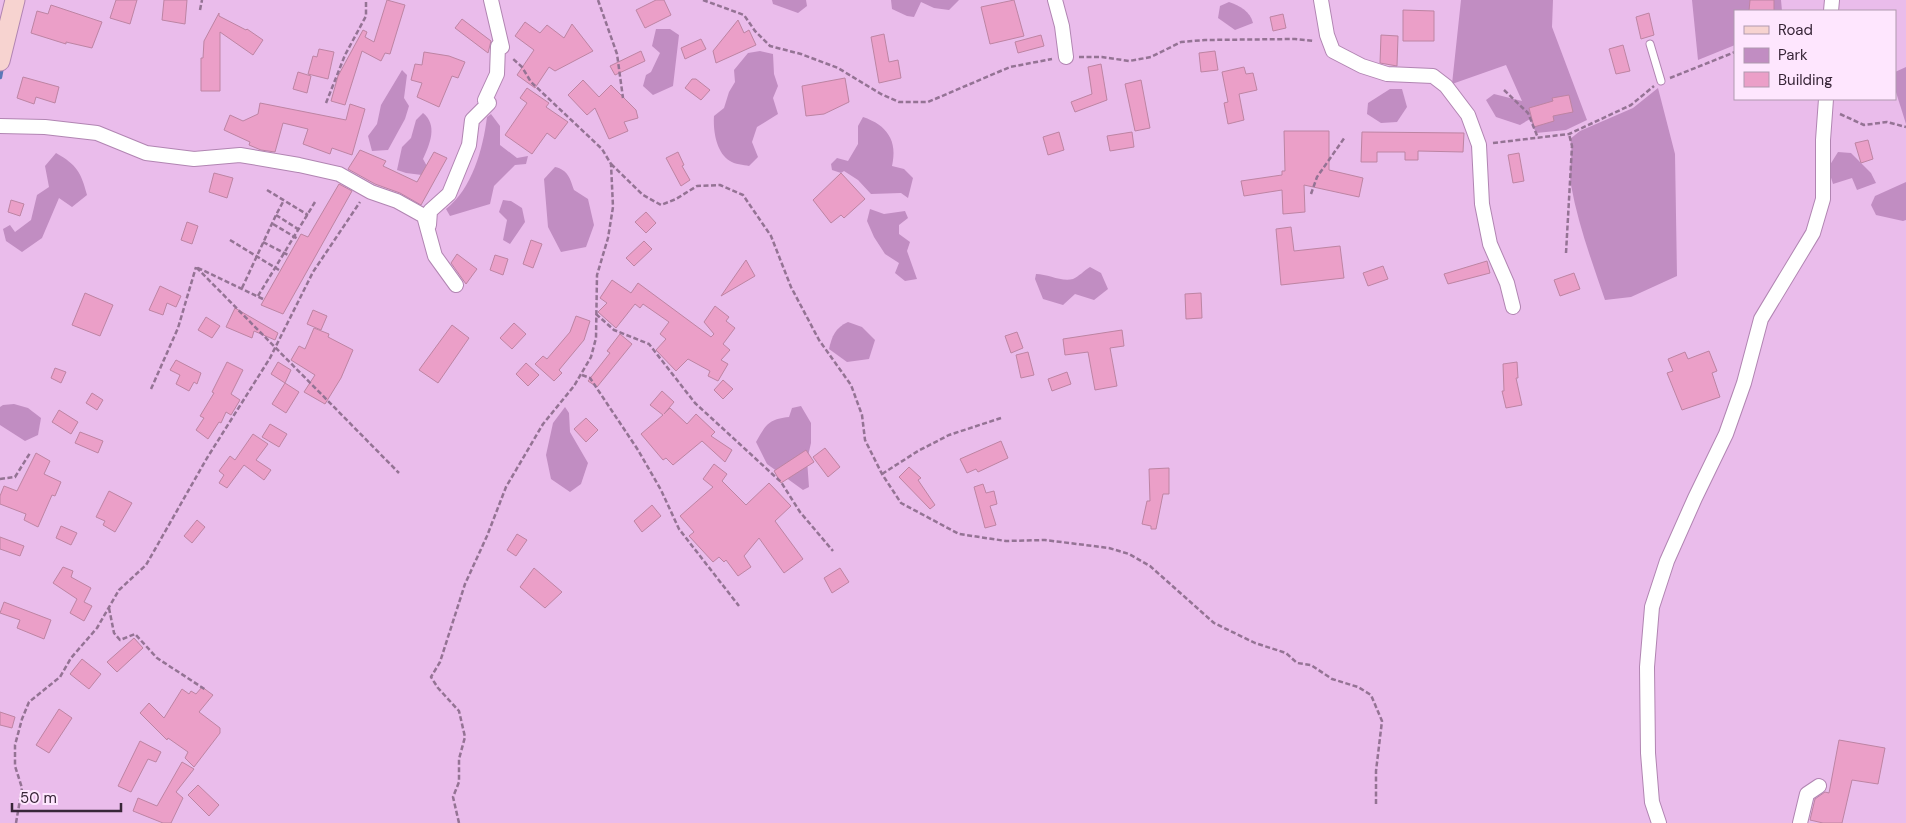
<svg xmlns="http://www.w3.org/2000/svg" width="1906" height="823" font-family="'DM Sans',sans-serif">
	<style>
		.green { fill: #c18dc2 }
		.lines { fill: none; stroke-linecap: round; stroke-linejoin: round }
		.stream { stroke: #5c77b7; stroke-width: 4.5 }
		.building { fill: #eb9fc8; stroke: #bd84a3 }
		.lane-casing { stroke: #b185b2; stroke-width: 9 }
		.street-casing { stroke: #b185b2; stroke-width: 16 }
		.secondary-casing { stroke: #b185b2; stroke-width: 21 }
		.path { stroke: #947394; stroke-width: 2.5; stroke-dasharray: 5 2.5; stroke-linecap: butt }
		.lane { stroke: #fff; stroke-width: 7 }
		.street { stroke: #fff; stroke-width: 14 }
		.secondary { stroke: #f7d3d0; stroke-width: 19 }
	</style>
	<rect width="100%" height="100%" fill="#eabceb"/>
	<g class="green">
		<path d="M772,0H806L807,6L798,13L773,4Z"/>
		<path d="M891,0H959L949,10L934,8L921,2L914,17L907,16L892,9Z"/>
		<path d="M1461,0H1553L1552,27L1587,120L1566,130L1536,133L1530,119L1520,125L1496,117L1486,100L1494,94L1522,101L1506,65L1452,84Z"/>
		<path d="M1692,0H1781L1782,11H1735V45L1698,60Z"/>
		<path d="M1229,2C1240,6 1250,11 1253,23L1235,30L1218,18L1220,6Z"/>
		<path d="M656,29H670L679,35L673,86L653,95L643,86L646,75L651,72L660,53L652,46Z"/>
		<path d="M760,51L773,54L774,74L778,86L773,98L778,114L757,127L752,142L758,157L749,166C744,165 734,164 730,161C716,153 713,130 714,116L724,108L729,92L735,82L734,70L748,53Z"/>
		<path d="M1906,67V124L1895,89V72Z"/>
		<path d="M402,70L407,75L404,98L409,106L405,119L388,150L372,151L368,136L377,124L381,105Z"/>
		<path d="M1658,88L1675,154L1677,276L1631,297L1605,300C1592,262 1578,224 1571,185C1568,170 1574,154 1570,139L1580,131L1633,108Z"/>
		<path d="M1390,89H1402L1407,107L1397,122L1381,123L1367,114L1368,103Z"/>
		<path d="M423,113C438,125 430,144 423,159L428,168L422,175L406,173L397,170L402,147L411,138L416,120Z"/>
		<path d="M491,114L500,126V145L517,158L528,156L526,164L515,165L494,186L490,204L450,216L446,209C472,189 483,149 487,117Z"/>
		<path d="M863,117C887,125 898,141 892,166L904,169L913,178L908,198L901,193L871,194L858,180L844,171L841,173L832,170L831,164L837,158L848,161L858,144V126Z"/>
		<path d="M1838,152L1851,153L1871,173L1876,183L1857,190L1852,178L1833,184L1828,168Z"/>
		<path d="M56,153C77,165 81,172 87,195L72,207L59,198L42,238L22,252L6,241L3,229L10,225L15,232L31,220L37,195L49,187L45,166Z"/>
		<path d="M555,167C568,170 570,178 574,190L588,199L594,225L586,247L561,252L548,227L544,179Z"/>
		<path d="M1906,182V220L1903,221L1876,215L1871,205L1875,196Z"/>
		<path d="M503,200L511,201L522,208L525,222L510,244L503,240L507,220L499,212Z"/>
		<path d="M870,209L884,214L905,211L908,218L899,225V234L910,242L907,251L917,279L905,281L895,273L899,263L885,254L874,237L867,221Z"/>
		<path d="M1090,267L1101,273L1108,289L1094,300L1075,294L1063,305L1043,299L1035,279L1036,274C1048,274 1061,282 1073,279C1078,277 1085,270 1090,267Z"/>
		<path d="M848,322L862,327L875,340L869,359L847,362L829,349C832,336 835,328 848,322Z"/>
		<path d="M14,404L28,408L41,418L38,435L25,441L0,425V407L3,405Z"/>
		<path d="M801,406L811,423V443L807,460L809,487L803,490L767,464L756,442C766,425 768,419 789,417L792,408Z"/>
		<path d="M565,407L569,413L570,432L588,463L581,484L570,492L551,479L546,455L553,423Z"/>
	</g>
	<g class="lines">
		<path class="stream" d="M0,77L2,66"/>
	</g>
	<g class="building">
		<path d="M116,0H137L130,24L110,18Z"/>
		<path d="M164,0H187L185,24L162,20Z"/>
		<path d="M387,0L405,5L390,54L385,53L381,61L362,51L345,105L331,101L338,76L363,30L367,32L365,37L374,42Z"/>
		<path d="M656,0H664L671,15L645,28L636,10Z"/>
		<path d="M1014,0L1024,36L990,44L981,7Z"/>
		<path d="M1750,0H1774V11H1749Z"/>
		<path d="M51,5L102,22L92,48L66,42V44L31,33L37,11L48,14Z"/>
		<path d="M1403,10L1434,11V41H1403Z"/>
		<path d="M219,13V16L246,30L247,29L263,40L253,55L220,32V91H201V58H203L204,41Z"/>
		<path d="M1649,13L1654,35L1641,39L1636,17Z"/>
		<path d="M1283,14L1286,28L1273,31L1270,17Z"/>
		<path d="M462,19L491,41L488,53L455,28Z"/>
		<path d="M738,20L744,33L749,30L756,45L716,63L713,51Z"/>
		<path d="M525,22L540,33L547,25L564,38L572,24L593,51L555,71L549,67L535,88L517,75L534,50L515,36Z"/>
		<path d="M884,34L889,62L898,60L901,78L879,83L871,37Z"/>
		<path d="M1041,35L1044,46L1018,53L1015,42Z"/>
		<path d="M1381,35L1398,36L1397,66L1380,63Z"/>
		<path d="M701,39L706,49L685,59L681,48Z"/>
		<path d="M1623,45L1630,71L1616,74L1609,49Z"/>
		<path d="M319,49L334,52L328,79L308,74L313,56L317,57Z"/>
		<path d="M641,51L645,61L615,75L610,66Z"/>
		<path d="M1215,51L1218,70L1201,72L1199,53Z"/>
		<path d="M424,52L449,56L465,62L458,78L452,76L439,107L417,97L422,83L411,80L415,64L422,65Z"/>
		<path d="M1101,64L1107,100L1075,112L1071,102L1092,94L1088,67Z"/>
		<path d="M1244,67L1246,74L1253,73L1257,90L1239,94L1244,120L1228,124L1224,103L1228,102L1222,72Z"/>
		<path d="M298,72L311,76L307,93L293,89Z"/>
		<path d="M23,77L59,87L55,103L36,97L34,104L17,98Z"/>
		<path d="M845,78L849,102L824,114L806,116L802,86Z"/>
		<path d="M692,79H696L710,90L701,100L685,88Z"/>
		<path d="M583,80L599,97L611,85L636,110L638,118L624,122L628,131L609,139L595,108L587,115L568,95Z"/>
		<path d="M1141,80L1150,128L1135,131L1125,84Z"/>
		<path d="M527,88L549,103L546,107L568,122L555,139L547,133L532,154L505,135L527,103L520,98Z"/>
		<path d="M1569,95L1573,112L1553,116L1554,121L1534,127L1529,108L1553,101L1552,98Z"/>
		<path d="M260,103L346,120L350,104L365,109L352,155L332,148L330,154L303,144L308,129L283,123L275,152L261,150L249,145L250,142L224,130L230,115L243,121L258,114Z"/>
		<path d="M1284,131H1329V170L1363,178L1359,197L1304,185L1305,212L1283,214L1282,190L1244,196L1241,181L1282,175V171H1285Z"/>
		<path d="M1059,132L1064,150L1048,155L1043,137Z"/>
		<path d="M1132,132L1134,147L1110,151L1107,136Z"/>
		<path d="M1362,132L1464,133L1463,152L1418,151V160H1405V152H1377V162H1361Z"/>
		<path d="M1868,140L1873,159L1861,163L1855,143Z"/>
		<path d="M360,150L386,161L383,166L417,182L434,152L447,158L421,205L400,193L375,184L348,169Z"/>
		<path d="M678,152L684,165L682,166L690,180L681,186L666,158Z"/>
		<path d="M1519,153L1524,181L1513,183L1508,155Z"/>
		<path d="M214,173L233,178L227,198L209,192Z"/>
		<path d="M841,173L865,199L844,218L841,215L831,223L813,200Z"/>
		<path d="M339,184L352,191L283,314L261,305L301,234L308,237Z"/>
		<path d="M11,200L24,204L20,216L8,212Z"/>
		<path d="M646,212L656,223L646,233L635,222Z"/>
		<path d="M187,222L198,226L192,244L181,240Z"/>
		<path d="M1291,227L1294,251L1340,246L1344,278L1281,285L1276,229Z"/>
		<path d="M531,240L542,244L533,268L523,264Z"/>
		<path d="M644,241L652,249L634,266L626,258Z"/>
		<path d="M457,254L477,269L466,284L451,263Z"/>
		<path d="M495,255L508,259L503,275L490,270Z"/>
		<path d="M746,260L755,276L721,296Z"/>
		<path d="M1487,261L1490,273L1448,284L1444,274Z"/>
		<path d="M1383,266L1388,279L1368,286L1363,273Z"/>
		<path d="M1574,273L1580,289L1560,296L1554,280Z"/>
		<path d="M612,280L631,293L638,283L711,337L714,334L704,322L715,306L729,317L726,321L735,328L723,344L730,350L721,360L728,364L718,381L708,376L710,371L688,359L676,371L656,350L666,339L660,334L669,322L643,304L640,308L635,304L616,328L598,312L607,303L600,298Z"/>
		<path d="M160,286L181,296L176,307L167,303L163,315L149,310Z"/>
		<path d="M85,293L113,305L100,336L72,325Z"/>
		<path d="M1201,293L1202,318L1186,319L1185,294Z"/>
		<path d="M235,308L278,333L275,340L254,331L252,338L226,327Z"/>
		<path d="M313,310L327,316L321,330L307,324Z"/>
		<path d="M576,316L590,321L584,340L559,370L562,373L554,381L535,364L543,356L547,359L570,332Z"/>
		<path d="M206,317L220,326L212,338L198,330Z"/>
		<path d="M514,323L526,334L512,349L500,338Z"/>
		<path d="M452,325L469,338L438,383L419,370Z"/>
		<path d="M314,328L329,334L328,337L353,350L341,378L325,404L304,392L315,375L291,360L299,346L305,349Z"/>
		<path d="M1122,330L1124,346L1110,348L1117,386L1095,390L1088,352L1065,355L1063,339Z"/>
		<path d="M1017,332L1023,348L1011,353L1005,336Z"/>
		<path d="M620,334L632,344L597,387L588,381L610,353L607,351Z"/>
		<path d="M1709,351L1717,371L1712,373L1720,397L1682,410L1667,373L1673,371L1668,359L1685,352L1688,359Z"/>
		<path d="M1028,352L1034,375L1021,378L1016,355Z"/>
		<path d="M176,360L201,373L197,384L194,382L189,391L176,384L180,375L170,370Z"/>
		<path d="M227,362L243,370L231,394L240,400L231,415L226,412L221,423L219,422L208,439L196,430L204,418L200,416L214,393L212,392Z"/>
		<path d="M278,362L291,370L285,383L271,374Z"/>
		<path d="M1517,362L1518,378H1516L1522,405L1506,408L1502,391H1504L1503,364Z"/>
		<path d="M526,363L539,375L528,386L516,374Z"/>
		<path d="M55,368L66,372L61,383L51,378Z"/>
		<path d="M1067,372L1071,384L1052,391L1048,379Z"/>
		<path d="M723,380L733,389L723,399L714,390Z"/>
		<path d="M285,383L299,392L286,413L272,404Z"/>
		<path d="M662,391L674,402L664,414L670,408L687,424L696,414L715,432L711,436L732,450L725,462L702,441L673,465L666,458L663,460L641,434L663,415L650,405Z"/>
		<path d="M92,393L103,400L97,410L86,403Z"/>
		<path d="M59,410L78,422L71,434L52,422Z"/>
		<path d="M586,418L598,430L586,442L574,429Z"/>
		<path d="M270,424L287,434L279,447L262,437Z"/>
		<path d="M80,432L103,441L98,453L75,443Z"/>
		<path d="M253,434L268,444L256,460L271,470L264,480L244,465L227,488L219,483L224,475L219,471L230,456L235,460Z"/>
		<path d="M1001,441L1008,458L978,472L976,469L967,473L960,459Z"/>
		<path d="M825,448L840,467L828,477L813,457Z"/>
		<path d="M806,450L814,462L781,483L774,471Z"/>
		<path d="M36,453L50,461L44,474L61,482L55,496L52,495L38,527L24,520L26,514L0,504V496L4,486L17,491Z"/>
		<path d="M714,464L727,474L722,481L746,505L769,483L791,506L775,521L803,559L784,573L759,538L744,556L751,567L738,576L726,560L724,562L719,557L713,562L689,536L694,532L680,516L713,487L703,479Z"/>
		<path d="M909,467L921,478L918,480L935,505L930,509L899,477Z"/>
		<path d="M1169,468V494H1163L1156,529H1151V526L1142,524L1147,501H1150L1149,469Z"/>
		<path d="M983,484L986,493L994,491L997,504L990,506L996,525L985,528L974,487Z"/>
		<path d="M109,491L132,503L115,532L103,525L105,521L96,517Z"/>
		<path d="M652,505L661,516L642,532L634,521Z"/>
		<path d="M197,520L205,527L192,543L184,536Z"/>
		<path d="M61,526L77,533L71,545L56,538Z"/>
		<path d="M517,534L527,540L516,556L507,550Z"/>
		<path d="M0,537L24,546L20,556L0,549Z"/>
		<path d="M63,567L73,571L71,577L91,588L84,602L92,606L84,621L70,613L77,599L53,583Z"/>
		<path d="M534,568L562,592L545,608L520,587Z"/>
		<path d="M840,568L849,582L832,593L824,578Z"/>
		<path d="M4,602L51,620L44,639L17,628L20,620L0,613Z"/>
		<path d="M134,638L143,648L117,672L107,662Z"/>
		<path d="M82,659L101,674L89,689L70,674Z"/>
		<path d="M202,687L213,695L199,712L220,728V733L194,767L185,758L188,752L168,738L167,740L140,713L149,703L164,718L182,689L189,694L191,691L196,694Z"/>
		<path d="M59,709L72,718L49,753L36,745Z"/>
		<path d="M0,712L15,717L12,728L0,725Z"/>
		<path d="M1839,740L1885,748L1878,784L1852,780L1842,823H1823L1810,820L1815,799L1825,792L1829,793Z"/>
		<path d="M140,741L161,752L156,762L148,759L131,792L118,786Z"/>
		<path d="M182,762L194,769L176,792L183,798L171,823H163L133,811L138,798L157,806Z"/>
		<path d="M198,785L219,805L209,816L188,795Z"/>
	</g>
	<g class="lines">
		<defs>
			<path id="lane" d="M1650,44L1661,81"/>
			<g id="street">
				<path d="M1055,0L1062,26L1066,57"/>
				<path d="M1321,0L1327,35L1333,51L1362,66L1387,74L1433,76L1446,86L1468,115L1479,145L1482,204L1490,244L1507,283L1513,307"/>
				<path d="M1831,11L1832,0"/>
				<path d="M0,126L45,127L97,133L146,153L194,159L240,155L299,165L339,174L371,192L397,201L424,216L435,256L456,285"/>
				<path d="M429,225L430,211L449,194L469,145L472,120L489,103L485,100L497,74L498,46L502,47L491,0"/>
				<path d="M1659,823L1652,802L1648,753L1647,667L1652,607L1667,561L1695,498L1726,434L1744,383L1761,319L1813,233L1823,199V140L1826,99"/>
				<path d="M1800,823L1807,794L1819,786"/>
			</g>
			<path id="secondary" d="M0,61L15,0"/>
		</defs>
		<use href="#lane" class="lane-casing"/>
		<use href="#street" class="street-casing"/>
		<use href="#secondary" class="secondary-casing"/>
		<g class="path">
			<path d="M598,0L617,54L623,98"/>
			<path d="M703,0L744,15L755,31L770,46L801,54L838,68L881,94L899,102H928L1010,67L1052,59"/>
			<path d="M200,10L202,0"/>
			<path d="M1079,57H1102L1129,61L1151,57L1181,42L1205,40L1295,39L1314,41"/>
			<path d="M1670,78L1735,52"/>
			<path d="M1504,90L1528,113L1538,138"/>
			<path d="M326,103L345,55L366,16V0"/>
			<path d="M1840,114L1864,125L1887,122L1906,127"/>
			<path d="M1493,143L1569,134L1631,105L1654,86"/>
			<path d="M611,164L643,195L661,205L676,199L697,186L720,185L743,195L771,236L791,287L819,340L851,385L862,415L865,440L882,474L901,503L959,534L1006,541L1045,540L1109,548L1129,554L1150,566L1214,623L1255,643L1286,653L1297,663L1311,665L1332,679L1358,687L1371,695L1382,721L1376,771V804"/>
			<path d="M267,190L308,215"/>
			<path d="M1311,194L1317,177L1345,137"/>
			<path d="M276,215L301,231"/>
			<path d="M273,224L298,239"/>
			<path d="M230,240L279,270"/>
			<path d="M263,242L288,255"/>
			<path d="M1566,253L1572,146L1569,134"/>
			<path d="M242,288L276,215L284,200"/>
			<path d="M258,296L315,202"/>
			<path d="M263,299L196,267L399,473"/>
			<path d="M596,314L614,330L649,344L695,403L781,482L800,512L833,551"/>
			<path d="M582,375L590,378L638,450L661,490L679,529L739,606"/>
			<path d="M151,389L178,328L196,267"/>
			<path d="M882,474L918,451L949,435L1001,418"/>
			<path d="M0,479L15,477L30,453"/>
			<path d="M109,608L114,633L120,640L135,634L157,658L206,690"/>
			<path d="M16,823L22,788L15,766V745L22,719L29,702L60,677L71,658L97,628L119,590L146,565L207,458L270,358L313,272L360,202"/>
			<path d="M459,823L453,797L459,782V759L465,737L459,711L438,688L431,677L440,662L465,584L487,536L506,487L543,424L574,386L591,357L596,338L597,275L608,238L613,207L611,164L602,149L531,82L522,67L512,58"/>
		</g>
		<use href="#lane" class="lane"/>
		<use href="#street" class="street"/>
		<use href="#secondary" class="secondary"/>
	</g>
	<rect x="1734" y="10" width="162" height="90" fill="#fee6fe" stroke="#af99af"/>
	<rect x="1744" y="26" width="25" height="8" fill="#f7d3d0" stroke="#af99af"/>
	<text x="1778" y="35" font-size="15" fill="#382638">Road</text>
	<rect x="1744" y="48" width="25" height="15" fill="#c18dc2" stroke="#af99af"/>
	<text x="1778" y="60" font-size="15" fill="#382638">Park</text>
	<rect x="1744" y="72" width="25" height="15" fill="#eb9fc8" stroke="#af99af"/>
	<text x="1778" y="85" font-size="15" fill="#382638">Building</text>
	<path d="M12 803v8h109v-8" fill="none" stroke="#382638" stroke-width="2.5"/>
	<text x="20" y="803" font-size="15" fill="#382638" stroke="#fee6fe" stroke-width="4" paint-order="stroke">50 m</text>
</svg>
